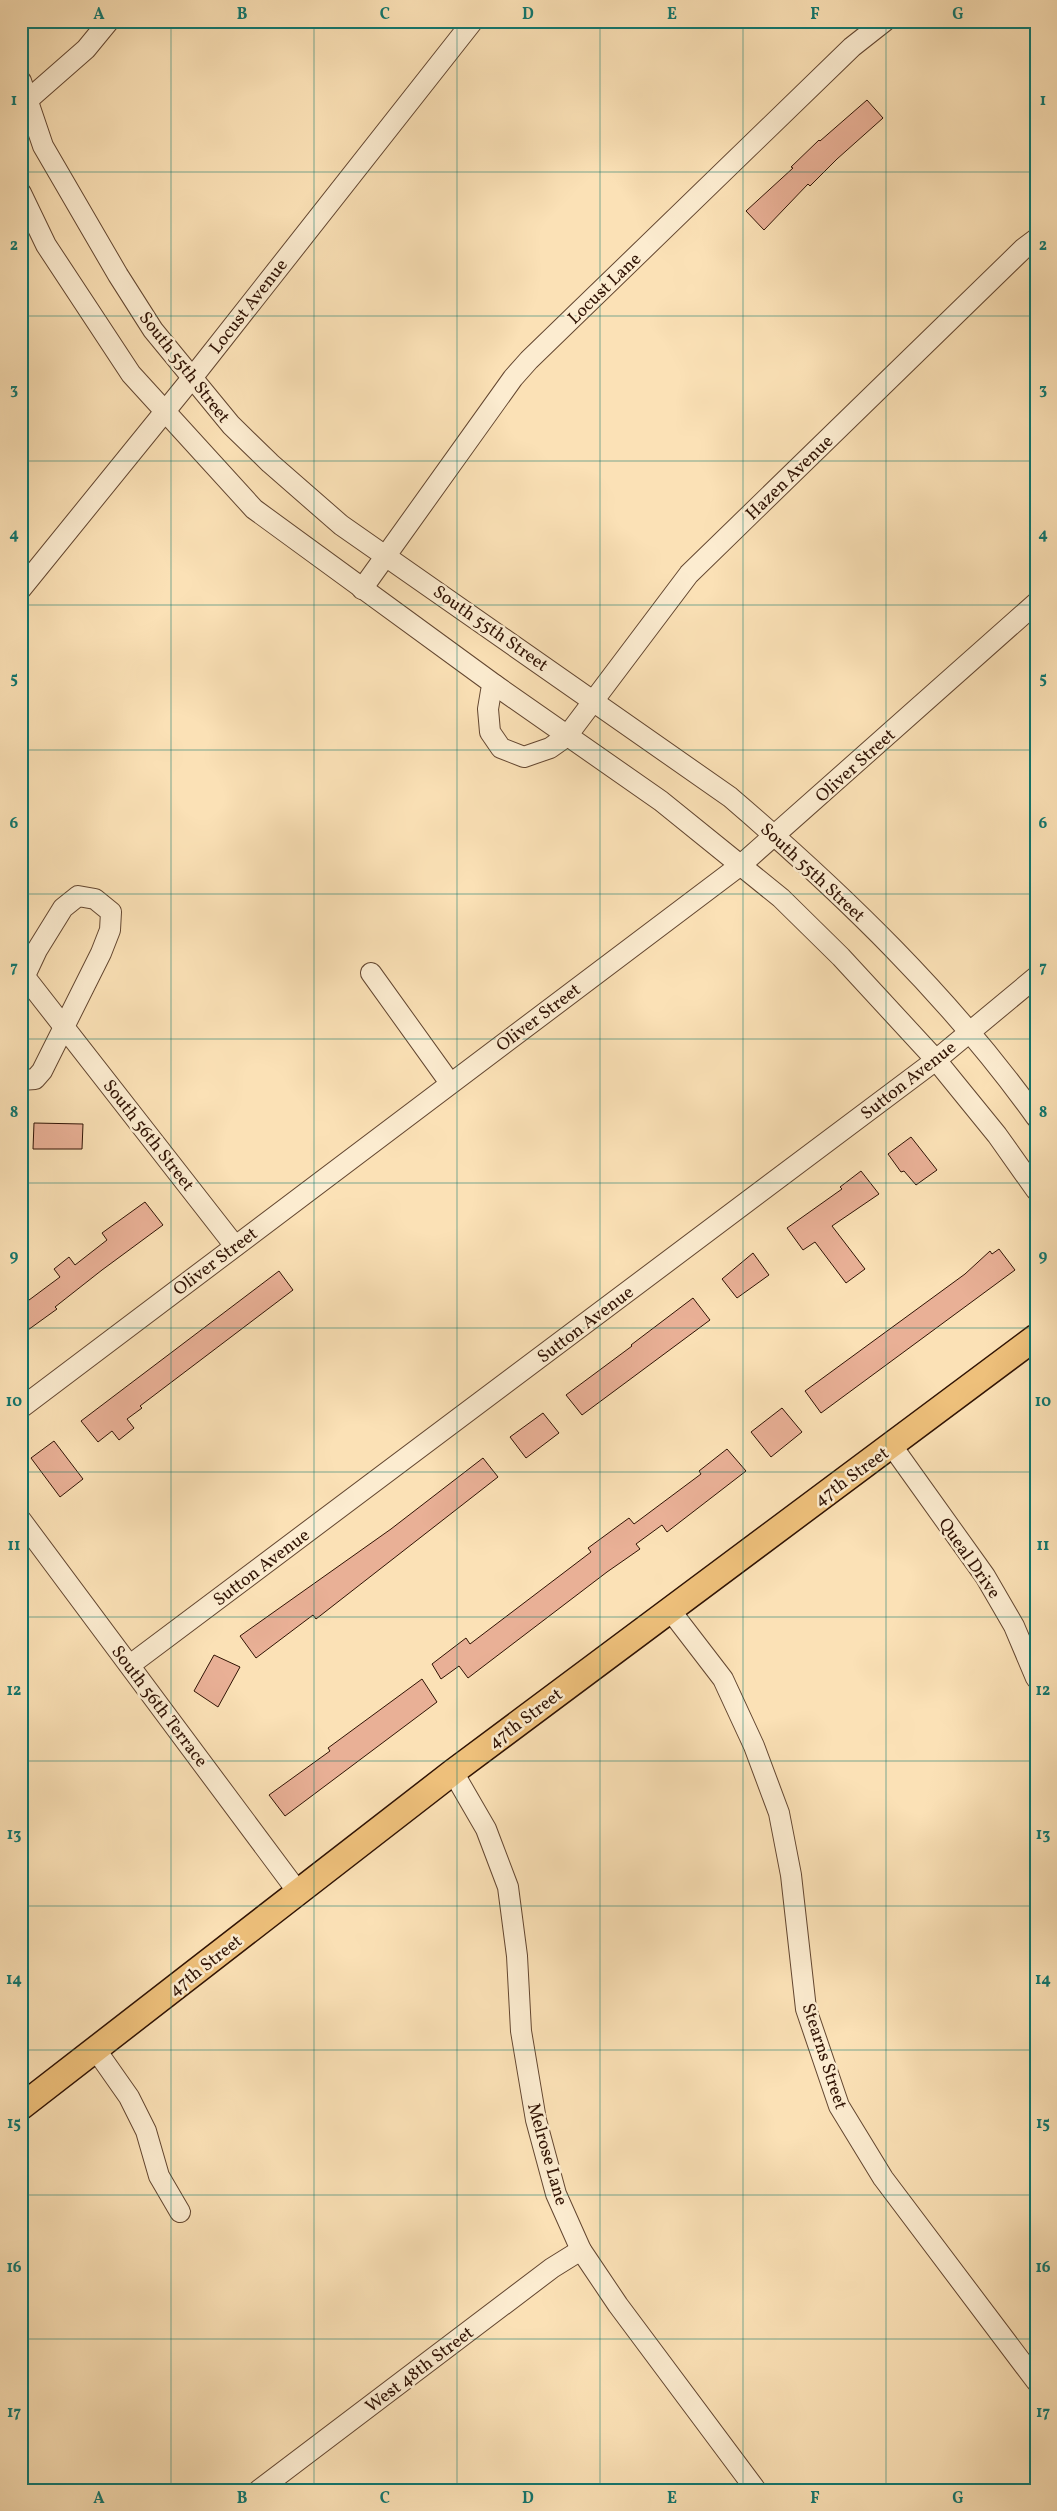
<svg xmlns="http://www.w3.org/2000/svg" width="1057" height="2511" font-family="Vollkorn,serif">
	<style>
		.building { fill: #e9b096; stroke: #301304 }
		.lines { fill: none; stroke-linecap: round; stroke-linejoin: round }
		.minor-casing { stroke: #634630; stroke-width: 22 }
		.major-casing { stroke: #301304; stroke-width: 28 }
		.minor { stroke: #fcecd0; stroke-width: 20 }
		.major { stroke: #eec07b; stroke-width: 25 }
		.grid { fill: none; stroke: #0f766e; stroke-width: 1; stroke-opacity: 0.55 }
		.labels { text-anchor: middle; stroke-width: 5; stroke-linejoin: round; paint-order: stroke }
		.street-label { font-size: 18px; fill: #301304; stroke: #fcecd0 }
		.neatline { fill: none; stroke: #0f766e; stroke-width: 2 }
		.grid-label { font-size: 16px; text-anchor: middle; font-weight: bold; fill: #0f766e }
	</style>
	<rect width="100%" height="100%" fill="#fbe1b6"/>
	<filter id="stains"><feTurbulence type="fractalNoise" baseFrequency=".004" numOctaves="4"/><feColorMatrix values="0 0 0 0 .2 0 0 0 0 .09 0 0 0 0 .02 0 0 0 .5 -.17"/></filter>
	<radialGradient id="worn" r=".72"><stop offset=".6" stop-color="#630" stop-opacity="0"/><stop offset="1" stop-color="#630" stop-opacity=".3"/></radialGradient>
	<g class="building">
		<path d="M867,100L883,118L837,159L810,186L808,184L764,230L746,211L793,168L791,167L819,140L820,141Z"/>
		<path d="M34,1123L83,1124L82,1149H33Z"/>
		<path d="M911,1137L937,1170L916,1185L904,1171L901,1172L888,1154Z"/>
		<path d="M861,1171L879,1194L832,1226L865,1269L846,1283L815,1242L803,1250L787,1228L842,1189L840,1187Z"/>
		<path d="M145,1202L163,1225L102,1270L55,1307L57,1309L21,1335V1306L60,1277L54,1269L69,1257L75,1265L107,1240L102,1233Z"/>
		<path d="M999,1249L1015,1270L821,1413L805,1391L965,1274L990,1251L992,1254Z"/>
		<path d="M753,1253L769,1275L737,1298L722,1279Z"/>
		<path d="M279,1271L293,1290L140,1406L142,1408L127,1419L134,1428L119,1440L112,1431L98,1442L81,1421Z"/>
		<path d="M693,1298L710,1320L582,1415L566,1395L632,1346L631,1345Z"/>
		<path d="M782,1408L802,1432L771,1457L751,1432Z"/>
		<path d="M543,1413L559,1433L526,1458L510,1437Z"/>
		<path d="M54,1441L83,1479L60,1497L31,1458Z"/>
		<path d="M727,1449L746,1471L667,1532L662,1525L636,1544L640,1549L607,1572L468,1678L459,1666L441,1679L432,1664L466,1638L470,1644L591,1552L588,1548L629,1518L634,1524L701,1474L699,1471Z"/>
		<path d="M483,1458L498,1477L316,1619L313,1615L256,1658L240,1636L391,1529Z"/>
		<path d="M214,1655L240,1667L218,1707L194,1691Z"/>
		<path d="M422,1679L437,1702L285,1816L269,1795L330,1751L328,1748Z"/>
	</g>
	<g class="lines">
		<defs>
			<g id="minor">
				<path d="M21,81L43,146L118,275L153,330L231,425L270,463L341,525L730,797C842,893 950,997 1036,1117"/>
				<path d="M21,106L86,49L109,21"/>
				<path d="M21,193L46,245L131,374L254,509L495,685L661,801L781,898L841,957L936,1060L997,1135L1036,1190"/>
				<path d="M21,589L192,378L473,21"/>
				<path d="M362,589L513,378L529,360L852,47L885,21"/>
				<path d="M495,685L491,691L488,709L490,732L501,748L524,757L550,748L567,736L689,574L1024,248L1036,239"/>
				<path d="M371,973L450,1083"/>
				<path d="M25,977L235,1246"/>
				<path d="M21,984L37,950L63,908L78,896L95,899L111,912L110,930L101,953L42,1071L35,1079L21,1080"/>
				<path d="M21,1408L742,864L1036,603"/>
				<path d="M892,1446L985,1576L1014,1626L1036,1678"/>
				<path d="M21,1520L298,1892"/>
				<path d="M670,1610L723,1679L754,1746L779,1813L791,1875L806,2009L839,2106L883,2178L1036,2381"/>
				<path d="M130,1665L936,1060L1036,977"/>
				<path d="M453,1772L486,1829L508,1887L517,1956L521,2031L536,2120L556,2194L581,2250L618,2305L756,2490"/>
				<path d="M96,2050L129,2097L146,2131L159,2176L180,2212"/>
				<path d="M259,2490L552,2268L581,2250"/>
			</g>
			<path id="major" d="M21,2107L453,1772L1036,1337"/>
		</defs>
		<use href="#minor" class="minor-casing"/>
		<use href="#major" class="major-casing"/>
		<use href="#minor" class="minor"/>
		<use href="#major" class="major"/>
	</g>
	<path class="grid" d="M171,21V2490M314,21V2490M457,21V2490M600,21V2490M743,21V2490M886,21V2490M21,172H1036M21,316H1036M21,461H1036M21,605H1036M21,750H1036M21,894H1036M21,1039H1036M21,1183H1036M21,1328H1036M21,1472H1036M21,1617H1036M21,1761H1036M21,1906H1036M21,2050H1036M21,2195H1036M21,2339H1036"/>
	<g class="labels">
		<g class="street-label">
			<text transform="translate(604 288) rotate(-44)" y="6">Locust Lane</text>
			<text transform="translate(248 306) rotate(-52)" y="6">Locust Avenue</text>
			<text transform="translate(185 367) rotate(52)" y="6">South 55th Street</text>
			<text transform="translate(789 477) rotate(-44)" y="6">Hazen Avenue</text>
			<text transform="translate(491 628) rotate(35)" y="6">South 55th Street</text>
			<text transform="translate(855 765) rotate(-42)" y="6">Oliver Street</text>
			<text transform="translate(813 872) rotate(43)" y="6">South 55th Street</text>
			<text transform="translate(538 1017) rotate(-37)" y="6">Oliver Street</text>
			<text transform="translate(908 1080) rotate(-38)" y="6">Sutton Avenue</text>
			<text transform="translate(149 1135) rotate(52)" y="6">South 56th Street</text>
			<text transform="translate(215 1261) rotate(-37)" y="6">Oliver Street</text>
			<text transform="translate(585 1324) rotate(-37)" y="6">Sutton Avenue</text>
			<text transform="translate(851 1476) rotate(-36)" y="6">47th Street</text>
			<text transform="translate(970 1558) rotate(55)" y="6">Queal Drive</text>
			<text transform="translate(261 1567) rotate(-37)" y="6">Sutton Avenue</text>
			<text transform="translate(160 1706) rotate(53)" y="6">South 56th Terrace</text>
			<text transform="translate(525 1718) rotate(-37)" y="6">47th Street</text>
			<text transform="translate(205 1965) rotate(-38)" y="6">47th Street</text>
			<text transform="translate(825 2056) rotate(72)" y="6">Stearns Street</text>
			<text transform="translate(548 2154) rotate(74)" y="6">Melrose Lane</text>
			<text transform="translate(419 2369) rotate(-37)" y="6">West 48th Street</text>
		</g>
	</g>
	<rect width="1057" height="2511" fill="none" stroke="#fbe1b6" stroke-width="55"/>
	<rect x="28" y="28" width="1002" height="2456" class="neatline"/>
	<g class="grid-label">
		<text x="99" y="19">A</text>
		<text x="242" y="19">B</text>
		<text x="385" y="19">C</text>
		<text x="528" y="19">D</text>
		<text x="672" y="19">E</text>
		<text x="815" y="19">F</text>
		<text x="958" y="19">G</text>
		<text x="14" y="105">1</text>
		<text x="1043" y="105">1</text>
		<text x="14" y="250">2</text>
		<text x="1043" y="250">2</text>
		<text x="14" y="394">3</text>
		<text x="1043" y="394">3</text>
		<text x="14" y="539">4</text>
		<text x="1043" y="539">4</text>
		<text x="14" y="683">5</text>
		<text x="1043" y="683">5</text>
		<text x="14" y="828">6</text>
		<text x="1043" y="828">6</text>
		<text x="14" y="972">7</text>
		<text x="1043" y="972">7</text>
		<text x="14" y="1117">8</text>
		<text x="1043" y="1117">8</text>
		<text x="14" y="1261">9</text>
		<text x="1043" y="1261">9</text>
		<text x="14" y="1406">10</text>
		<text x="1043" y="1406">10</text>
		<text x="14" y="1550">11</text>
		<text x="1043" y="1550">11</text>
		<text x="14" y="1695">12</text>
		<text x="1043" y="1695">12</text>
		<text x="14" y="1839">13</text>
		<text x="1043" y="1839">13</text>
		<text x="14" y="1984">14</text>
		<text x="1043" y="1984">14</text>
		<text x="14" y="2128">15</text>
		<text x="1043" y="2128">15</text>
		<text x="14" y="2272">16</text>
		<text x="1043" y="2272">16</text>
		<text x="14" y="2417">17</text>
		<text x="1043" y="2417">17</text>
		<text x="99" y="2503">A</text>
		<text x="242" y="2503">B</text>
		<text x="385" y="2503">C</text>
		<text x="528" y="2503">D</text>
		<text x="672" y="2503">E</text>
		<text x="815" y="2503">F</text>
		<text x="958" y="2503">G</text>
	</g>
	<rect width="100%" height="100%" filter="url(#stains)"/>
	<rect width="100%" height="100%" fill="url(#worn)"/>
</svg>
